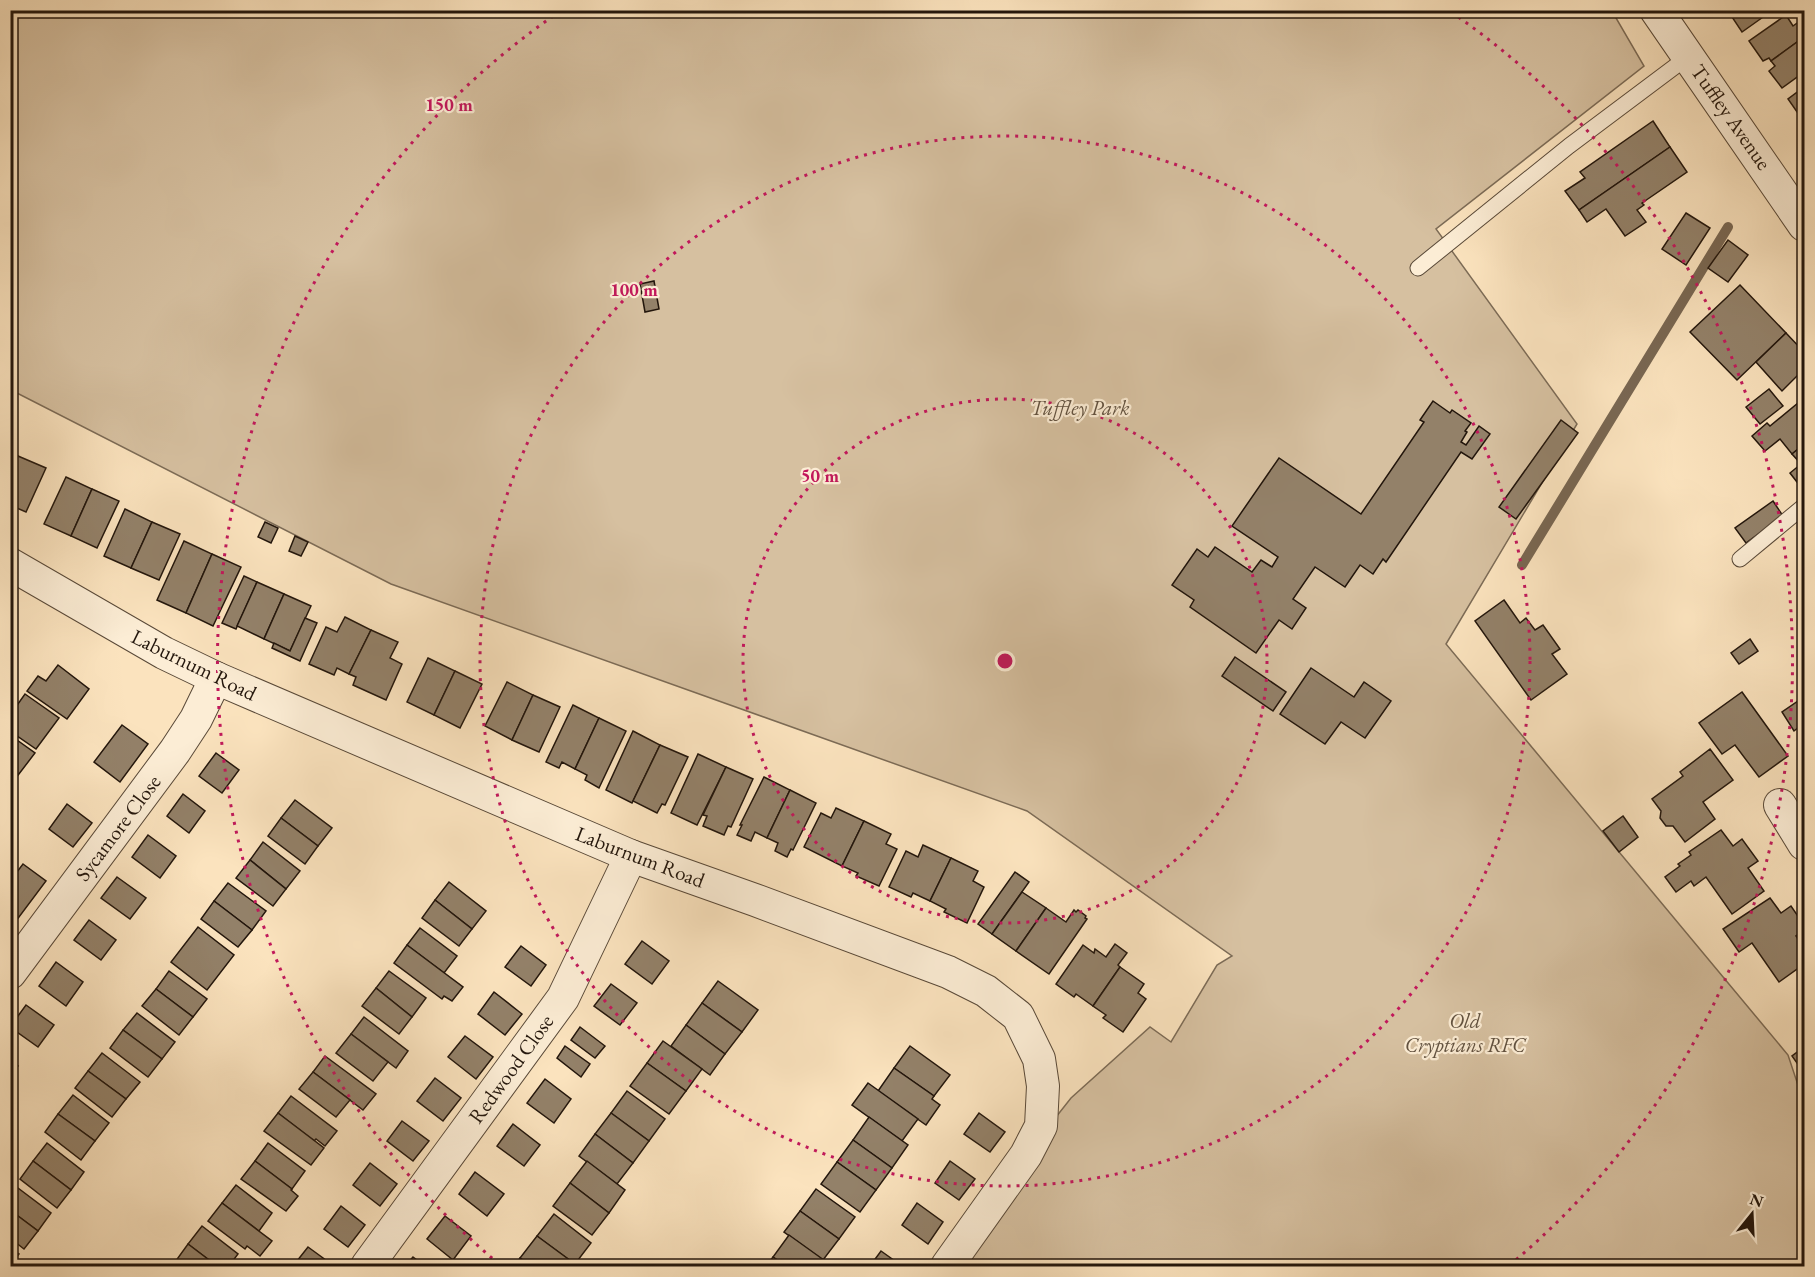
<svg xmlns="http://www.w3.org/2000/svg" width="1815" height="1277" font-family="'EB Garamond',serif">
	<style>
		.green { fill: #d6c0a0; stroke: #7c6b56; stroke-width: 1.5 }
		.lines { fill: none; stroke-linecap: round; stroke-linejoin: round }
		.stream { stroke: #796752; stroke-width: 10 }
		.building { fill: #938169; stroke: #23160c; stroke-width: 1.5 }
		.lane-casing { stroke: #594938; stroke-width: 17 }
		.street-casing { stroke: #594938; stroke-width: 34 }
		.lane { stroke: #fcedd5; stroke-width: 15 }
		.street { stroke: #fcedd5; stroke-width: 32 }
		.ring { fill: none; stroke: #c2185b; stroke-width: 3; stroke-dasharray: 3 6 }
		.labels { text-anchor: middle; stroke-width: 4.5; stroke-linejoin: round; paint-order: stroke }
		.street-label { font-size: 21px; fill: #23160c; stroke: #fcedd5 }
		.park-label { font-size: 21px; font-style: italic; fill: #625240; stroke: #fcedd5 }
		.centre { fill: #c2185b; stroke: #fcedd5; stroke-width: 3 }
		.ring-label { font-size: 18px; text-anchor: middle; font-weight: bold; fill: #c2185b; stroke: #fcedd5; stroke-width: 4.5; stroke-linejoin: round; paint-order: stroke }
	</style>
	<rect width="100%" height="100%" fill="#fbe3be"/>
	<filter id="stains"><feTurbulence type="fractalNoise" baseFrequency=".00333" numOctaves="4"/><feColorMatrix values="0 0 0 0 .2 0 0 0 0 .09 0 0 0 0 .02 0 0 0 .5 -.17"/></filter>
	<radialGradient id="worn" r=".72"><stop offset=".6" stop-color="#630" stop-opacity="0"/><stop offset="1" stop-color="#630" stop-opacity=".3"/></radialGradient>
	<path class="green" d="M11,11H1612L1644,66L1436,229L1577,424L1446,644L1788,1055L1804,1103V1266H947L1026,1155L1071,1098L1150,1027L1171,1042L1217,965L1232,956L1027,811L391,584L11,390Z"/>
	<g class="lines">
		<path class="stream" d="M1522,565L1728,227"/>
	</g>
	<g class="building">
		<path d="M1773,10L1742,32L1730,14L1735,10Z"/>
		<path d="M1786,15L1793,26L1804,18V37L1771,61L1769,58L1763,61L1749,41Z"/>
		<path d="M1804,37V72L1782,88L1769,71L1775,66L1771,61Z"/>
		<path d="M1804,87V118L1802,119L1788,99Z"/>
		<path d="M1653,121L1670,147L1579,210L1565,191L1585,178L1580,172Z"/>
		<path d="M1670,147L1687,172L1642,203L1644,205L1637,210L1646,222L1625,236L1606,209L1587,222L1579,210Z"/>
		<path d="M1686,213L1710,228L1686,265L1662,249Z"/>
		<path d="M1728,240L1748,255L1728,282L1708,268Z"/>
		<path d="M654,281L659,309L645,312L640,284Z"/>
		<path d="M1740,285L1786,333L1737,380L1690,332Z"/>
		<path d="M1786,333L1804,352V369L1782,391L1756,362Z"/>
		<path d="M1769,389L1783,406L1760,424L1746,407Z"/>
		<path d="M1804,398V444L1792,454L1780,439L1765,451L1752,436L1767,423L1770,426Z"/>
		<path d="M1433,401L1450,413L1452,410L1471,423L1465,431L1467,432L1461,442L1466,445L1479,426L1490,434L1472,459L1461,452L1386,562L1383,559L1373,574L1360,565L1345,587L1315,567L1293,599L1306,608L1292,629L1279,620L1256,653L1190,607L1194,600L1172,585L1197,549L1208,557L1215,547L1252,572L1261,560L1272,567L1278,557L1232,526L1279,458L1361,514L1424,422L1420,420Z"/>
		<path d="M1561,420L1578,433L1516,519L1499,507Z"/>
		<path d="M1804,444V491L1790,473L1801,464L1792,454Z"/>
		<path d="M10,452L18,456L10,472Z"/>
		<path d="M18,456L46,468L26,512L10,505V472Z"/>
		<path d="M66,477L92,489L71,536L44,524Z"/>
		<path d="M92,489L119,501L97,548L71,536Z"/>
		<path d="M1773,501L1783,516L1746,543L1735,528Z"/>
		<path d="M125,509L152,522L131,568L104,556Z"/>
		<path d="M152,522L180,534L159,580L131,568Z"/>
		<path d="M265,522L278,528L271,543L258,537Z"/>
		<path d="M295,536L308,542L301,556L289,551Z"/>
		<path d="M184,541L212,554L186,613L157,600Z"/>
		<path d="M212,554L241,567L213,626L186,613Z"/>
		<path d="M244,576L257,582L236,629L222,623Z"/>
		<path d="M257,582L284,594L264,639L237,626Z"/>
		<path d="M284,594L311,606L290,651L264,639Z"/>
		<path d="M1504,600L1520,623L1526,618L1535,630L1543,625L1560,649L1552,654L1567,674L1531,700L1475,621Z"/>
		<path d="M345,617L371,630L349,674L337,668L334,675L309,664L326,627L337,632Z"/>
		<path d="M305,618L317,623L300,661L272,648L274,643L290,651Z"/>
		<path d="M371,630L398,642L390,658L402,664L386,700L353,685L356,677L349,674Z"/>
		<path d="M1750,639L1758,651L1739,664L1731,653Z"/>
		<path d="M1235,657L1286,692L1273,711L1222,676Z"/>
		<path d="M428,658L455,671L434,715L407,702Z"/>
		<path d="M58,665L89,689L67,719L27,691L38,676L46,681Z"/>
		<path d="M1311,668L1354,697L1364,682L1391,701L1365,738L1341,722L1325,744L1280,714Z"/>
		<path d="M455,671L482,684L460,728L434,715Z"/>
		<path d="M507,682L533,695L512,740L485,726Z"/>
		<path d="M1742,692L1788,756L1759,777L1735,745L1722,754L1699,723Z"/>
		<path d="M25,694L59,718L36,749L10,731V709L13,711Z"/>
		<path d="M533,695L560,707L539,752L512,740Z"/>
		<path d="M1804,697V723L1794,731L1782,712Z"/>
		<path d="M573,705L599,718L575,769L562,762L559,768L546,762Z"/>
		<path d="M599,718L626,731L599,788L585,780L587,775L575,769Z"/>
		<path d="M122,725L148,744L120,782L94,762Z"/>
		<path d="M633,731L660,745L632,803L606,790Z"/>
		<path d="M10,735L35,753L12,783L10,782Z"/>
		<path d="M660,745L688,757L665,805L662,804L657,813L633,801Z"/>
		<path d="M1710,749L1733,780L1703,802L1715,819L1685,842L1673,826H1666L1660,818L1661,811L1652,799L1683,776L1680,772Z"/>
		<path d="M216,753L239,770L222,793L199,776Z"/>
		<path d="M698,754L726,767L697,825L671,813Z"/>
		<path d="M726,767L753,779L731,827L728,826L724,835L703,826L707,816L703,815Z"/>
		<path d="M764,777L790,790L767,838L755,832L751,841L737,835L742,825H740Z"/>
		<path d="M790,790L816,803L793,850L791,849L787,857L775,851L778,843L767,838Z"/>
		<path d="M183,794L205,811L189,833L167,816Z"/>
		<path d="M295,800L332,828L318,846L281,818Z"/>
		<path d="M67,804L92,823L73,847L49,829Z"/>
		<path d="M836,808L864,821L842,866L804,847L821,813L831,818Z"/>
		<path d="M1623,816L1638,837L1619,852L1603,831Z"/>
		<path d="M281,818L318,846L305,864L268,836Z"/>
		<path d="M864,821L891,834L886,844L897,849L879,886L856,876L858,873L842,866Z"/>
		<path d="M1721,830L1733,846L1742,839L1758,861L1748,868L1764,891L1732,914L1706,877L1694,886L1691,881L1676,892L1665,877L1680,866L1678,864L1691,855L1689,852Z"/>
		<path d="M148,835L176,856L160,878L132,857Z"/>
		<path d="M263,842L300,871L286,889L250,860Z"/>
		<path d="M923,845L951,858L930,901L913,893L911,897L889,887L906,851L918,857Z"/>
		<path d="M951,858L978,871L973,881L984,887L967,923L944,912L946,909L930,901Z"/>
		<path d="M250,860L286,889L273,906L236,878Z"/>
		<path d="M23,864L46,881L13,925L10,923V881Z"/>
		<path d="M1015,872L1029,882L992,934L978,924Z"/>
		<path d="M117,877L146,898L130,919L101,898Z"/>
		<path d="M449,882L486,911L472,929L435,900Z"/>
		<path d="M228,883L266,911L252,930L214,901Z"/>
		<path d="M1022,892L1046,908L1016,951L992,934Z"/>
		<path d="M1770,898L1781,913L1791,906L1804,925V930L1796,936L1804,948V964L1779,982L1752,943L1739,952L1723,929Z"/>
		<path d="M435,900L472,929L459,946L422,918Z"/>
		<path d="M214,901L252,930L238,947L201,919Z"/>
		<path d="M1046,908L1066,922L1074,910L1076,912L1078,910L1086,916L1085,918L1087,919L1049,974L1016,951Z"/>
		<path d="M89,920L116,940L101,960L74,940Z"/>
		<path d="M198,927L234,955L207,990L171,962Z"/>
		<path d="M420,928L457,956L444,973L407,945Z"/>
		<path d="M642,941L669,961L652,984L625,964Z"/>
		<path d="M1115,944L1127,953L1118,965L1120,967L1093,1006L1076,994L1074,997L1056,984L1083,945L1094,953L1095,949L1106,957Z"/>
		<path d="M407,945L463,987L452,1001L444,996L442,999L394,963Z"/>
		<path d="M521,946L546,965L531,986L505,967Z"/>
		<path d="M56,962L83,982L66,1006L39,986Z"/>
		<path d="M1120,967L1144,984L1138,993L1146,999L1123,1032L1103,1018L1106,1015L1093,1006Z"/>
		<path d="M169,971L207,999L193,1017L156,989Z"/>
		<path d="M389,971L426,998L412,1017L376,988Z"/>
		<path d="M718,981L758,1010L742,1032L702,1003Z"/>
		<path d="M611,984L637,1003L620,1025L594,1006Z"/>
		<path d="M376,988L412,1017L399,1034L362,1006Z"/>
		<path d="M156,989L193,1017L179,1035L142,1006Z"/>
		<path d="M494,992L522,1014L505,1035L478,1014Z"/>
		<path d="M702,1003L742,1032L725,1054L686,1025Z"/>
		<path d="M26,1005L54,1025L38,1047L10,1027Z"/>
		<path d="M137,1013L175,1042L162,1059L123,1030Z"/>
		<path d="M364,1017L408,1051L396,1068L351,1034Z"/>
		<path d="M686,1025L725,1054L710,1075L671,1046Z"/>
		<path d="M580,1027L605,1046L595,1058L571,1040Z"/>
		<path d="M123,1030L162,1059L148,1077L110,1048Z"/>
		<path d="M351,1034L388,1062L373,1081L336,1053Z"/>
		<path d="M465,1036L493,1057L476,1079L448,1057Z"/>
		<path d="M663,1041L702,1069L686,1091L647,1063Z"/>
		<path d="M565,1046L590,1064L581,1077L557,1058Z"/>
		<path d="M910,1046L950,1075L934,1096L894,1068Z"/>
		<path d="M1804,1047V1073L1792,1056Z"/>
		<path d="M102,1053L140,1082L126,1099L88,1071Z"/>
		<path d="M325,1056L376,1094L363,1110L313,1072Z"/>
		<path d="M10,1061L18,1066L10,1076Z"/>
		<path d="M647,1063L686,1091L669,1114L630,1086Z"/>
		<path d="M894,1068L934,1096L932,1099L940,1105L926,1125L878,1091Z"/>
		<path d="M88,1071L126,1099L112,1117L75,1088Z"/>
		<path d="M313,1072L350,1100L336,1117L299,1089Z"/>
		<path d="M435,1078L461,1098L443,1121L417,1101Z"/>
		<path d="M545,1079L571,1099L554,1123L527,1103Z"/>
		<path d="M868,1083L918,1119L902,1141L852,1105Z"/>
		<path d="M627,1091L665,1119L649,1141L611,1113Z"/>
		<path d="M73,1095L109,1123L95,1141L58,1114Z"/>
		<path d="M291,1096L337,1131L325,1146L316,1139L314,1141L278,1113Z"/>
		<path d="M278,1113L324,1148L311,1165L264,1131Z"/>
		<path d="M611,1113L649,1141L633,1163L595,1134Z"/>
		<path d="M979,1113L1005,1132L990,1152L964,1134Z"/>
		<path d="M58,1114L95,1141L81,1160L45,1132Z"/>
		<path d="M869,1117L908,1145L892,1168L853,1140Z"/>
		<path d="M402,1121L429,1141L413,1161L387,1141Z"/>
		<path d="M513,1124L540,1145L524,1166L497,1146Z"/>
		<path d="M595,1134L633,1163L617,1184L579,1156Z"/>
		<path d="M853,1140L892,1168L876,1190L837,1162Z"/>
		<path d="M47,1143L84,1172L71,1190L33,1161Z"/>
		<path d="M268,1143L305,1171L292,1189L255,1161Z"/>
		<path d="M33,1161L71,1190L57,1208L20,1179Z"/>
		<path d="M255,1161L292,1189L291,1190L298,1196L286,1211L241,1179Z"/>
		<path d="M587,1161L625,1190L609,1213L570,1183Z"/>
		<path d="M950,1161L975,1179L959,1200L935,1183Z"/>
		<path d="M837,1162L876,1190L860,1212L821,1184Z"/>
		<path d="M370,1163L397,1184L380,1206L353,1185Z"/>
		<path d="M475,1172L504,1194L487,1216L459,1194Z"/>
		<path d="M570,1183L609,1213L592,1235L553,1206Z"/>
		<path d="M14,1185L51,1213L38,1231L10,1210V1190Z"/>
		<path d="M236,1185L272,1213L259,1231L222,1203Z"/>
		<path d="M816,1189L855,1217L839,1239L800,1211Z"/>
		<path d="M222,1203L272,1241L260,1256L247,1246L245,1249L208,1221Z"/>
		<path d="M917,1203L943,1222L928,1244L902,1225Z"/>
		<path d="M341,1206L365,1225L348,1247L324,1229Z"/>
		<path d="M10,1210L38,1231L24,1249L10,1238Z"/>
		<path d="M800,1211L839,1239L823,1260L784,1232Z"/>
		<path d="M554,1214L591,1243L575,1264L537,1236Z"/>
		<path d="M445,1216L471,1236L453,1260L427,1239Z"/>
		<path d="M202,1226L238,1254L229,1266H217L188,1244Z"/>
		<path d="M789,1235L828,1263L825,1266H786L773,1257Z"/>
		<path d="M537,1236L575,1264L573,1266H532L520,1258Z"/>
		<path d="M188,1244L217,1266H181L175,1262Z"/>
		<path d="M308,1247L334,1266H293Z"/>
		<path d="M10,1248L19,1254L10,1266Z"/>
		<path d="M881,1251L902,1266H870Z"/>
		<path d="M413,1257L425,1266H405Z"/>
		<path d="M773,1257L786,1266H766Z"/>
		<path d="M520,1258L532,1266H514Z"/>
	</g>
	<g class="lines">
		<defs>
			<g id="lane">
				<path d="M1418,268L1569,146L1689,56"/>
				<path d="M1740,559L1804,506"/>
			</g>
			<g id="street">
				<path d="M1656,10L1804,225"/>
				<path d="M10,564L164,653L216,678L631,856L755,900L948,972L986,991L1018,1016L1039,1059L1043,1086L1041,1126L1026,1155L947,1266"/>
				<path d="M1780,805L1804,844"/>
				<path d="M10,973L175,751L196,719L216,678"/>
				<path d="M367,1266L563,998L631,856"/>
			</g>
		</defs>
		<use href="#lane" class="lane-casing"/>
		<use href="#street" class="street-casing"/>
		<use href="#lane" class="lane"/>
		<use href="#street" class="street"/>
	</g>
	<g class="ring">
		<circle cx="1005" cy="661" r="262"/>
		<circle cx="1005" cy="661" r="525"/>
		<path d="M499 1264A787 787 0 0 1 559 12M1451 12A787 787 0 0 1 1511 1264"/>
	</g>
	<g class="labels">
		<g class="street-label">
			<text transform="translate(1731 117) rotate(55)" y="7">Tuffley Avenue</text>
			<text transform="translate(194 665) rotate(26)" y="7">Laburnum Road</text>
			<text transform="translate(118 828) rotate(-53)" y="7">Sycamore Close</text>
			<text transform="translate(640 857) rotate(21)" y="7">Laburnum Road</text>
			<text transform="translate(511 1069) rotate(-54)" y="7">Redwood Close</text>
		</g>
		<g class="park-label">
			<text x="1080" y="415">Tuffley Park</text>
			<text x="1465" y="1028">Old<tspan x="1465" dy="24">Cryptians RFC</tspan></text>
		</g>
	</g>
	<circle cx="1005" cy="661" r="9" class="centre"/>
	<g class="ring-label">
		<text x="449" y="111">150 m</text>
		<text x="634" y="296">100 m</text>
		<text x="820" y="482">50 m</text>
	</g>
	<rect width="1815" height="1277" fill="none" stroke="#fbe3be" stroke-width="36"/>
	<rect x="12" y="12" width="1791" height="1253" fill="none" stroke="#23160c" stroke-width="3"/>
	<rect x="18" y="18" width="1779" height="1241" fill="none" stroke="#23160c" stroke-width="1.5"/>
	<g transform="translate(1752 1214) rotate(18)" stroke="#fcedd5" stroke-width="4.5" paint-order="stroke">
	<path d="M0-4.5L10 22L0 15L-10 22Z" fill="#23160c"/>
	<text y="-9" font-size="16" font-weight="bold" text-anchor="middle" fill="#23160c">N</text>
	</g>
	<rect width="100%" height="100%" filter="url(#stains)"/>
	<rect width="100%" height="100%" fill="url(#worn)"/>
</svg>
